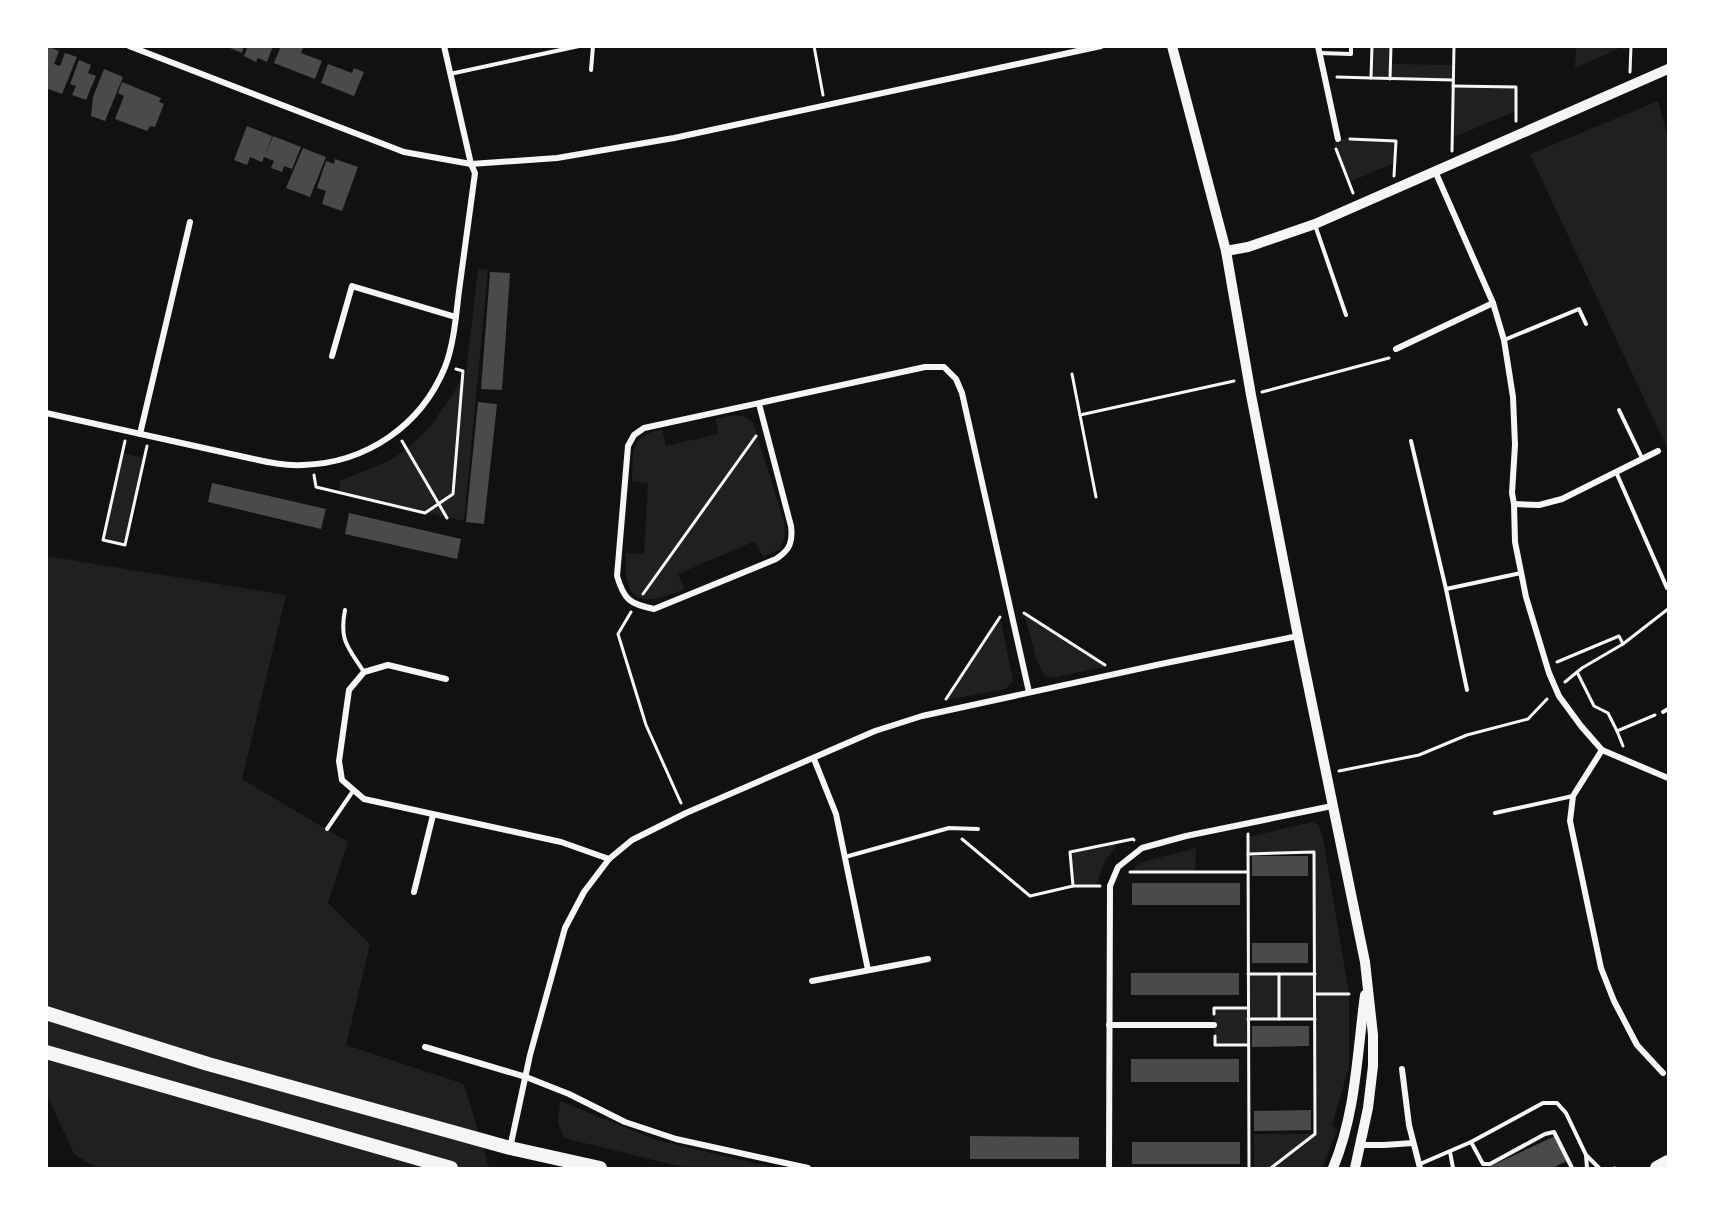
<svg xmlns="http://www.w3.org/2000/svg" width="1715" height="1215" font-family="'Zilla Slab',serif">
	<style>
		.green { fill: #202020 }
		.building { fill: #4a4a4a }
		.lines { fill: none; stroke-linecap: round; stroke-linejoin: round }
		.path { stroke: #f5f5f5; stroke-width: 3 }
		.service { stroke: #f5f5f5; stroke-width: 4 }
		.minor { stroke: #f5f5f5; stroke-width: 6 }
		.tertiary { stroke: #f5f5f5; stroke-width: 10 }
		.trunk { stroke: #f5f5f5; stroke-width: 14 }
	</style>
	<rect width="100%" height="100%" fill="#111"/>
	<g class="green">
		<path d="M1372,47H1391V64L1453,65V80L1371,78Z"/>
		<path d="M1576,47H1626V53L1622,47L1575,68Z"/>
		<path d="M1453,86L1516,87V111L1452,138Z"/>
		<path d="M1658,101L1668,138V450L1530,154Z"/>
		<path d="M1338,139L1396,141L1395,163L1349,182L1334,142Z"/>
		<path d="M478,269L488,270L464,521L339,492L340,481L391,460L407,449L430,427L449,400L466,373Z"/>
		<path d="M733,415L744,416L753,422L784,522L785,537L780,549L763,557L755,541L678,574L685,589C642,607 623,605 626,553L644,554L648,483L632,481C634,450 627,439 662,429L666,446L718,434L716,419Z"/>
		<path d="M123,453L144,458L125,545L103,540Z"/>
		<path d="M46,556L286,595L242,779L348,842L328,903L370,944L346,1045L464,1084L489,1168H97L74,1154L46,1093Z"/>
		<path d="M1024,613L1107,666L1053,678L1044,675L1037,661Z"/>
		<path d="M1000,617L1013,681L1005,689L946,700Z"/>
		<path d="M1312,822L1319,825L1323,839L1349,994V1067L1332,1125L1337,1130L1322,1168H1254V1134H1315V1019L1248,1018V1045H1215L1214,1008H1248V974H1315L1314,852L1248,854V837Z"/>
		<path d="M1119,841L1105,861L1096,886H1073L1070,852Z"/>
		<path d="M1196,848L1195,872H1131L1139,863Z"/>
		<path d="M560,1101L656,1140L776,1168H686L564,1138L558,1123Z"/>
	</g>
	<g class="building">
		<path d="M225,46H244L242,53Z"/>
		<path d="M248,46H273L267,62L258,58L256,62L244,56Z"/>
		<path d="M281,46H304L301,53L322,61L315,79L274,63Z"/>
		<path d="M49,47L59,51L54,64L60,66L65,53L77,57L62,94L46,88V54Z"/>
		<path d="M79,60L91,65L88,73L96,76L86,100L72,95L76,86L70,84Z"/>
		<path d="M328,64L352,73L354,68L364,72L354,96L321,83Z"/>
		<path d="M104,69L123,77L105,121L91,116L93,97Z"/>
		<path d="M122,82L161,98L159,102L164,104L155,127L150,126L147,131L115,119L124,96L118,93Z"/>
		<path d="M247,126L272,136L266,154L273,136L301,147L292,169L284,166L282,172L271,168L274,161L264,157L262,162L250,157L247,165L234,160Z"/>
		<path d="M303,148L326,157L310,197L286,188Z"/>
		<path d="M335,159L358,167L342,211L322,204L326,191L317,188L326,161L334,164Z"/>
		<path d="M490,272L510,273L502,390L481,389Z"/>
		<path d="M478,402L497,404L484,524L466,522Z"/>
		<path d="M212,483L326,509L321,529L208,502Z"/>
		<path d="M349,513L461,539L457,559L345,534Z"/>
		<rect x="1252" y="856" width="56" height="20"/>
		<rect x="1132" y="883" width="108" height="22"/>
		<rect x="1252" y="943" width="56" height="20"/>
		<rect x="1131" y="973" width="108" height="22"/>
		<path d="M1252,1026H1309V1046L1252,1047Z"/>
		<rect x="1131" y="1059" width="108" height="23"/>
		<path d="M1311,1110V1130L1254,1131V1111Z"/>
		<path d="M970,1136L1079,1137V1159H970Z"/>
		<path d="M1555,1136L1567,1161L1552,1168H1487Z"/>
		<rect x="1132" y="1142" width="108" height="22"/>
	</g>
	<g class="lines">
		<g class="path">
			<path d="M814,46L823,95"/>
			<path d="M1372,46L1371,78L1453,80"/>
			<path d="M1630,72L1631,46"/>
			<path d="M1337,77L1371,78"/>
			<path d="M1390,79L1391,46"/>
			<path d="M1453,86L1516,87V121"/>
			<path d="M1350,139L1396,141L1394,176"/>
			<path d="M1336,149L1353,193"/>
			<path d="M1452,151L1454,46"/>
			<path d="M1072,374L1080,415L1234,381"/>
			<path d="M1262,392L1389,358"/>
			<path d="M1080,415L1096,497"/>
			<path d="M125,441L103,540L125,545L147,446"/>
			<path d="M402,441L447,518"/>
			<path d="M314,475L316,487L425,513L453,494L463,371L456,369"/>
			<path d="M643,594L756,436"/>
			<path d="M631,612L618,634L646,725L681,803"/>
			<path d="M1024,613L1105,665"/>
			<path d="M1557,662L1619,636L1623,644"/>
			<path d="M1577,672L1594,706L1608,713L1617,731L1655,715"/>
			<path d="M1565,682L1582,668L1623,644L1668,609"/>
			<path d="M946,699L1000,617"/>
			<path d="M1617,731L1623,746"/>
			<path d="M1339,771L1419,755L1467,735L1528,719L1547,699"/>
			<path d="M1248,834L1249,1168"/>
			<path d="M962,839L1030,896L1073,886"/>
			<path d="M1248,854L1314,852L1315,1134L1271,1168"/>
			<path d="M1130,872H1248"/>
			<path d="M1100,886H1073L1070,852L1133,839L1134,840"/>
			<path d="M1248,974H1315"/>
			<path d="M1279,974V1019"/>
			<path d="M1315,994H1349"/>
			<path d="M1214,1014V1008H1248"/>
			<path d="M1248,1019H1315"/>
			<path d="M1215,1036V1045H1248"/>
			<path d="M1614,1168H1615"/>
		</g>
		<g class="service">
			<path d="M1320,53L1351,54V46"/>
			<path d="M591,70L593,46"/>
			<path d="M450,74L579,46"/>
			<path d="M1315,225L1346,315"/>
			<path d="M1504,340L1579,309L1586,324"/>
			<path d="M1619,410L1642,458"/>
			<path d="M1411,441L1446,589L1521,573"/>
			<path d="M1616,472L1667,588"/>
			<path d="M1446,589L1467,690"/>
			<path d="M345,610C339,641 348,647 364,672"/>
			<path d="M1663,712L1668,709"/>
			<path d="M1495,813L1573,796"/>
			<path d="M327,829L353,791"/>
			<path d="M845,857L949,828L978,829"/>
			<path d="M1471,1142L1483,1164H1490L1545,1134L1554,1132L1572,1168"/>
			<path d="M1450,1152L1453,1168"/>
			<path d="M1586,1155L1587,1168"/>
			<path d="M1420,1164L1471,1142L1543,1103H1557L1566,1113L1586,1155L1599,1168"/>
		</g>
		<g class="minor">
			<path d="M129,46L404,152L471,164L557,158L674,138L1101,46"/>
			<path d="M1318,46L1338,139"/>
			<path d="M1435,171L1493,303L1504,340L1513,397L1515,445L1512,493L1514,504L1515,542L1526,597L1549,673L1559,696L1581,726L1602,750L1668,778"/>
			<path d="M1396,349L1493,303"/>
			<path d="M332,356L352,286L456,317"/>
			<path d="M759,404L791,526C793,542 790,550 776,559L654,609C630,604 624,600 617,576L628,446L634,435L644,428L925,367H944L956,379L962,393L1029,692"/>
			<path d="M46,413L249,458C267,462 284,466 303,465C366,463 421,426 445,367C454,344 456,315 459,291C464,252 470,212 475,173L471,164L444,46"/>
			<path d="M140,434L190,222"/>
			<path d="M1514,504L1539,505L1562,499L1658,451"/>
			<path d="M446,679L388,665L364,672L349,690L339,761L342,780L364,799L561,842L609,859"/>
			<path d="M1602,750L1573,796L1570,821L1601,968L1614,1001L1637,1045L1663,1073"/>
			<path d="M814,759L836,814L868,970"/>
			<path d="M414,892L433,815"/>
			<path d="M812,981L928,959"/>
			<path d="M1109,1025H1214"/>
			<path d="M425,1047L526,1077L569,1094L625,1122L676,1139L808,1168"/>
			<path d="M1402,1069L1409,1125L1420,1168"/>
			<path d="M1360,1145H1384L1413,1143"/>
			<path d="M510,1148L530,1055L565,928L584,892L609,859L632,840L686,813L875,731L922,716L1161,664L1298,636"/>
			<path d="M1109,1168L1110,886L1118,867L1142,848L1186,836L1332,806"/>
		</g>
		<g class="tertiary">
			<path d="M1172,46L1226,251L1251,395L1298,636L1365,962L1373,1035V1066L1368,1108L1355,1168"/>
			<path d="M1226,251L1248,247L1315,224L1668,69"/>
			<path d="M1333,1168C1356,1113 1357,1054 1365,995"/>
		</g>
		<g class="trunk">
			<path d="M46,1013L208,1064L510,1148L600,1168"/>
			<path d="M46,1052L451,1168"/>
			<path d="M1657,1168L1668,1162"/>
		</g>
	</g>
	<rect width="1715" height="1215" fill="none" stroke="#ffffff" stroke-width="96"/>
</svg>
